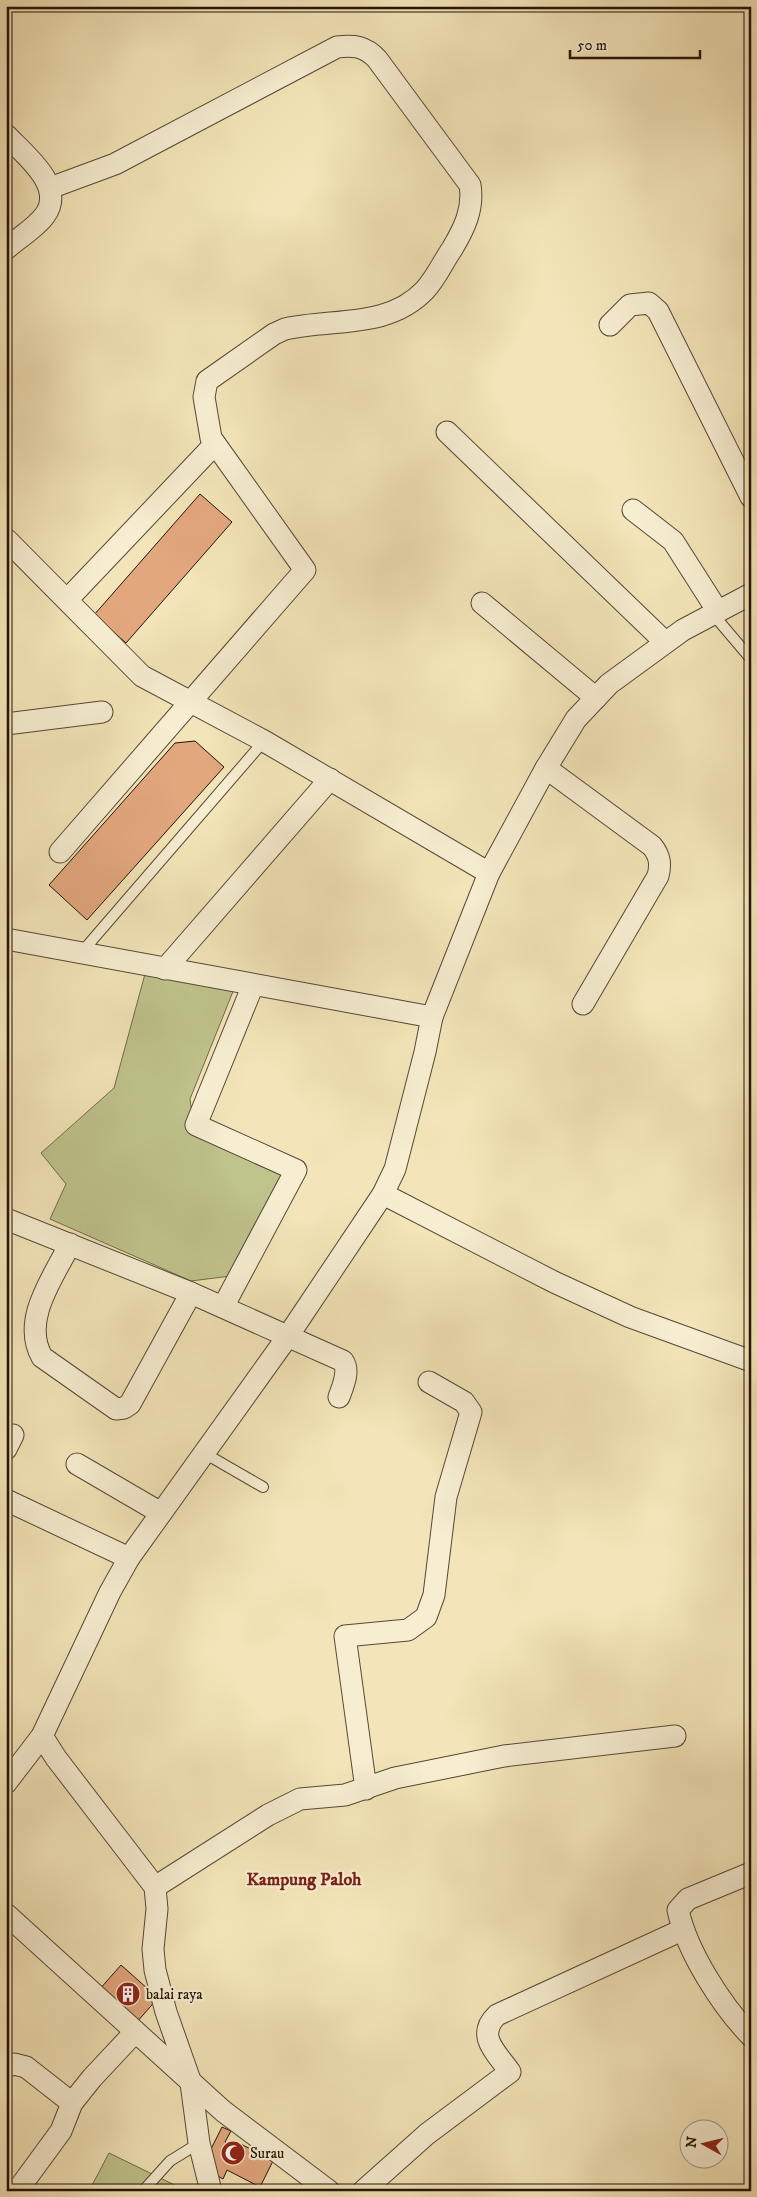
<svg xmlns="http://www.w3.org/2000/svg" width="757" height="2197" font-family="'IM FELL DW Pica',serif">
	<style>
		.green { fill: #bfc38c; stroke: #706b49 }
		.building { fill: #e3a77e; stroke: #221306 }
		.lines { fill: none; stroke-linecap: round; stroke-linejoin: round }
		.service-casing { stroke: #564833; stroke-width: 12 }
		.minor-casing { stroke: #564833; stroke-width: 23 }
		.service { stroke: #f7eed2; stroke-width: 10 }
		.minor { stroke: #f7eed2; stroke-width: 21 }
		.labels { text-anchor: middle; stroke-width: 4.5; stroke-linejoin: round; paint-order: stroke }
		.poi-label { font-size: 15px; fill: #221306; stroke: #f7eed2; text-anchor: start }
		.quarter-label { font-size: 18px; font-weight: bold; fill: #7a1f14; stroke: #f7eed2 }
	</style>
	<rect width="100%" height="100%" fill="#f3e5b9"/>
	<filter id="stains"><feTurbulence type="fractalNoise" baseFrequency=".004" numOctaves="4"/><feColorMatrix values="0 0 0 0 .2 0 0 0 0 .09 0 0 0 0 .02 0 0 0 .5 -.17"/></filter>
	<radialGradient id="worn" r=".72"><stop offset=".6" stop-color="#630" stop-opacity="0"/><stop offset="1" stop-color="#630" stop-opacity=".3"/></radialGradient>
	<g class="green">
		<path d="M145,974L234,989L190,1099L195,1135L285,1171L231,1276L191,1281L50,1219L66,1184L41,1153L114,1088Z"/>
		<path d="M109,2153L187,2191H89Z"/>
	</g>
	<g class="building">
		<path d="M200,494L232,522L126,643L94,615Z"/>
		<path d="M195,741L224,767L87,920L49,885L175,743Z"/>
		<path d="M121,1965L158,1998L136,2023L99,1990Z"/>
		<path d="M222,2127L231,2131L225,2142L237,2148L239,2143L273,2161L260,2187L227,2170L223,2179L209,2171L206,2159Z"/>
	</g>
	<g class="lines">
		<defs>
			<g id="service">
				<path d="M712,613L751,659"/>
				<path d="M81,953L264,741"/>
				<path d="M204,1453L263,1487"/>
				<path d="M143,2191L170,2161L199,2143"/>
			</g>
			<g id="minor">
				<path d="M6,135C24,154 66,186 45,215C36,228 18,238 6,249"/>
				<path d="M50,188L115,164L337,47C354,45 365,46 377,59L470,185C474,209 464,229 452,249C443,262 436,278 425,290C388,329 333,318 285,329L274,334L207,381L204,397L211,438L305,570L60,852"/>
				<path d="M610,325L630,305L649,303L658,311L751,497"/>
				<path d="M447,432L665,642"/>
				<path d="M633,510L673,541L717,610"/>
				<path d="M6,539L142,676L264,741L489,873"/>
				<path d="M67,600L215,444"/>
				<path d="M482,603L596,698"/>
				<path d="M6,724L102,712"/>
				<path d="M546,768L652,846C660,856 661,864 658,876L583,1004"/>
				<path d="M6,939L432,1017"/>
				<path d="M165,969L330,779"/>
				<path d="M383,1194L554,1282L630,1317L751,1361"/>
				<path d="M6,1219L191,1293L343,1361C350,1371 343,1386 339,1397"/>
				<path d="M70,1244C53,1278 21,1320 42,1357L116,1409L124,1408L130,1404L191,1293"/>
				<path d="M223,1307L296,1170L196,1125L253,985"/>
				<path d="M6,1449L13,1435"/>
				<path d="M77,1464L161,1513"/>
				<path d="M6,1500L129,1558"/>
				<path d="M42,1736L56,1758L155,1887L157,1909L153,1949L155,1970L166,2012L191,2083L199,2143L211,2191"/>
				<path d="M6,1783L42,1736L110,1592L129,1558L288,1336L383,1194L395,1169L425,1052L432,1017L489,873L546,768L576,719L609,684L683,630L751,594"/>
				<path d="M366,1789L345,1636L408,1630L426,1617L434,1595L446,1497L471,1412L464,1402L429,1382"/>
				<path d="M751,1873L688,1899L678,1910C687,1952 722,2006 751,2036"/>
				<path d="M155,1887L268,1815L300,1799L345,1795L395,1778L504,1756L675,1736"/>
				<path d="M6,1914L223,2111L329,2191"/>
				<path d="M6,2067L14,2064L26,2067L72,2103"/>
				<path d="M17,2191L61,2131L72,2103L92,2078L135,2032"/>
				<path d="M363,2191L427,2134L510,2072C497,2053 475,2036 497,2015L682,1930"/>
			</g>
		</defs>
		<use href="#service" class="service-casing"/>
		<use href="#minor" class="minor-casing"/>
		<use href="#service" class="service"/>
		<use href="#minor" class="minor"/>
	</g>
	<defs>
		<symbol id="building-disc" viewBox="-11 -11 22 22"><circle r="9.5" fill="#8f2418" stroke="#f7eed2"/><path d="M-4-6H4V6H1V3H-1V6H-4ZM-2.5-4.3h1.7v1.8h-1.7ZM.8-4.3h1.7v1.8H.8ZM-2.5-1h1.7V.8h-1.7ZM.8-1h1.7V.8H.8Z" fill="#fff"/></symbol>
		<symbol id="mosque-disc" viewBox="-11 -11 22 22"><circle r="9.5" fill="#8f2418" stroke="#f7eed2"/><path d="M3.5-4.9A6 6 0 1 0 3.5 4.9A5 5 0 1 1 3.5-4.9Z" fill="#fff"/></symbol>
	</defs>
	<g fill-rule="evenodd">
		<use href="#building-disc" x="114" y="1980" width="28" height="28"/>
		<use href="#mosque-disc" x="219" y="2139" width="28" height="28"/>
	</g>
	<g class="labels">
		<g class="poi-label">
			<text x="146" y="1999">balai raya</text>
			<text x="250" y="2158">Surau</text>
		</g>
		<g class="quarter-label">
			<text x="304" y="1885">Kampung Paloh</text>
		</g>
	</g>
	<rect width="757" height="2197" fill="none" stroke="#f3e5b9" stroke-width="25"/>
	<rect x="8" y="8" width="742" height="2182" fill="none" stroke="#221306" stroke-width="2.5"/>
	<rect x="12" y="12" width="732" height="2172" fill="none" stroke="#221306"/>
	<g transform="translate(704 2144) rotate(278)"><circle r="24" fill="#f7eed2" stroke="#a29680"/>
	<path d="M0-4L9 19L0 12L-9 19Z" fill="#8f2418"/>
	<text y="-8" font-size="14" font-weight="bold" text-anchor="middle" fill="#221306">N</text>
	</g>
	<path d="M570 50v8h130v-8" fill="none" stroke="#221306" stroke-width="2.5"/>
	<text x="577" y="50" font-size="15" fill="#221306" stroke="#f7eed2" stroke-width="4" paint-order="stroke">50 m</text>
	<rect width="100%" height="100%" filter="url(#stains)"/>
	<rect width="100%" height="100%" fill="url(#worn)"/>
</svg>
